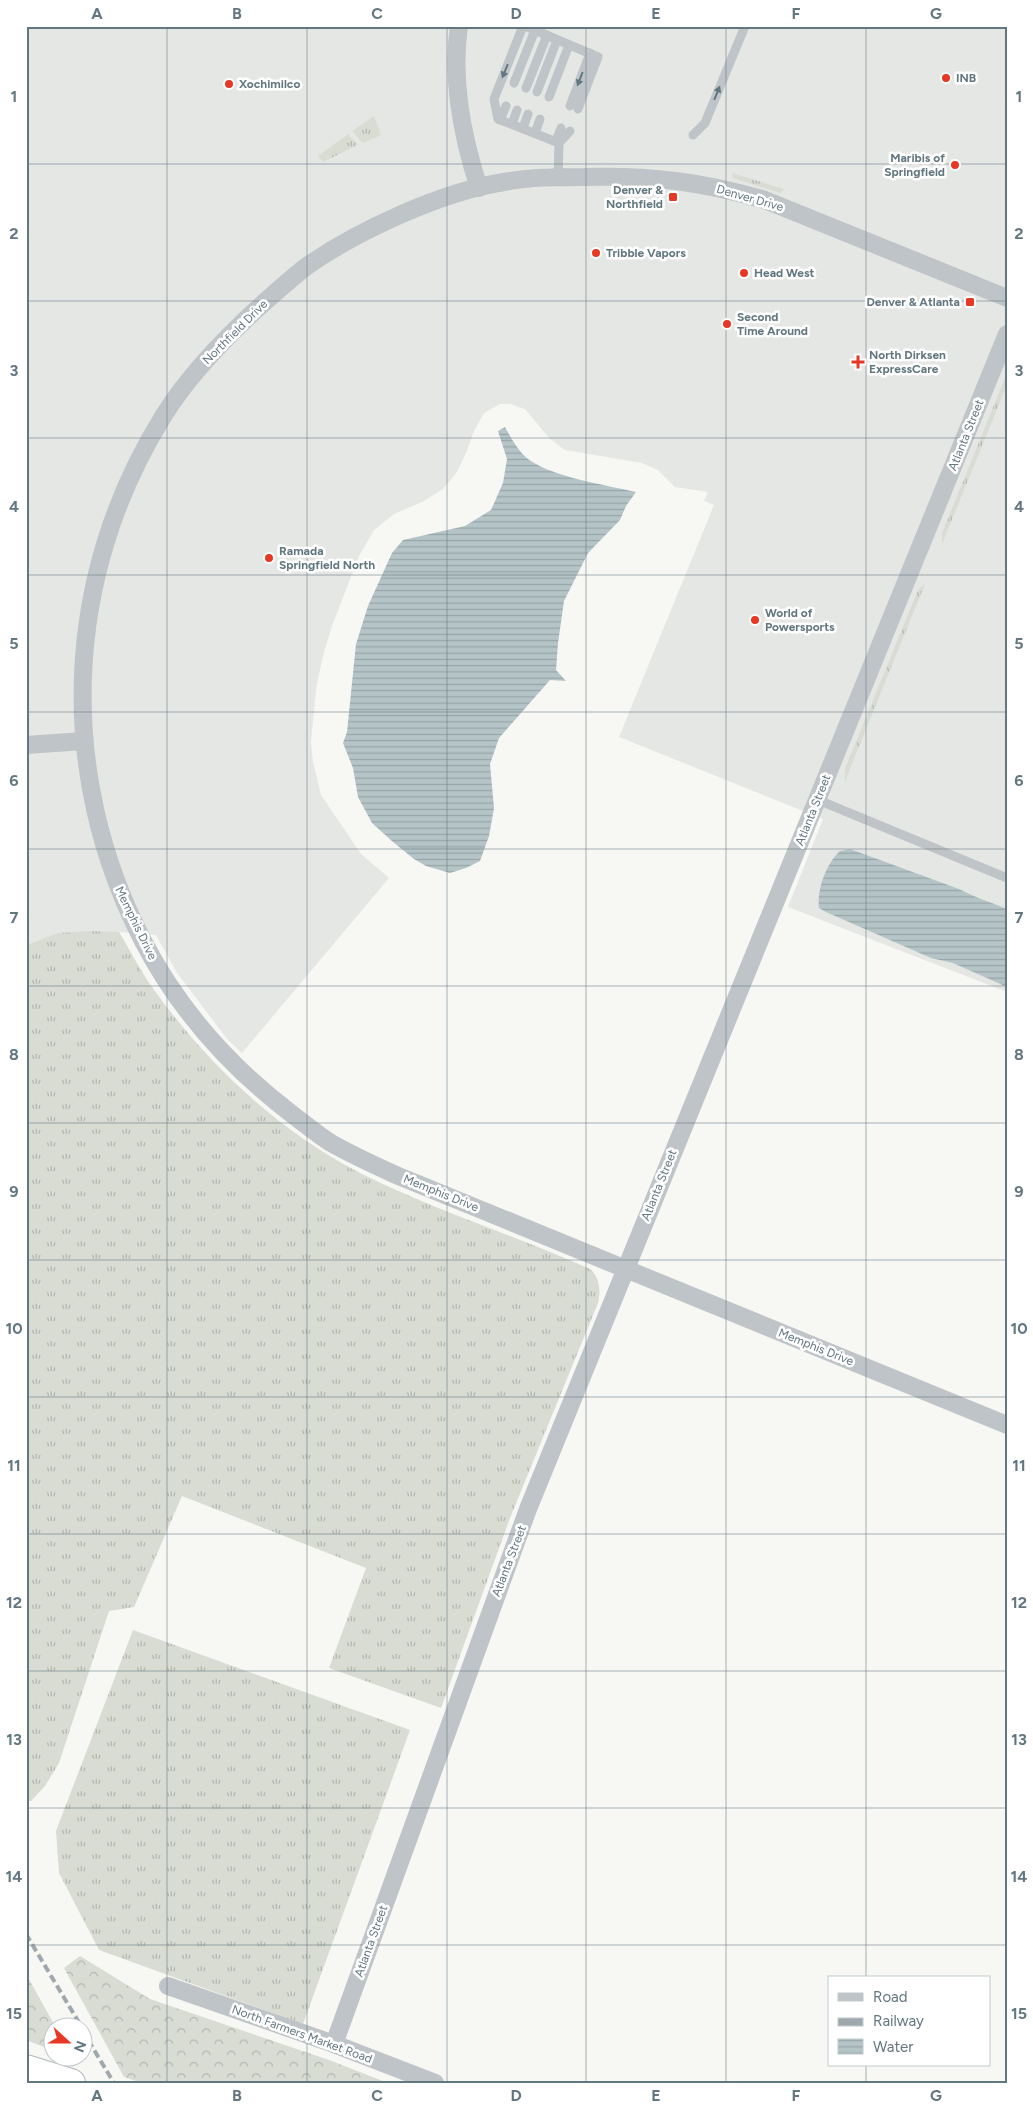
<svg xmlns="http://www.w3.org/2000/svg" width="1033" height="2109" font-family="Figtree,sans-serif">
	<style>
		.built { fill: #e5e7e5 }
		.grass { fill: url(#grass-tufts) }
		.forest { fill: url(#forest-crowns) }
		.water { fill: url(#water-rules) }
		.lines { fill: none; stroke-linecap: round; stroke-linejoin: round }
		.highway-casing { stroke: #b1b7ba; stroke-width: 30 }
		.lane { stroke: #bec4c7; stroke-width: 9 }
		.street { stroke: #bec4c7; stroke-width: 18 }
		.highway { stroke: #fff; stroke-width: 28 }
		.rail { stroke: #9fa9ad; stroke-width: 4; stroke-dasharray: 8 4; stroke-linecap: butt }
		.oneway { fill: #627780 }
		.grid { fill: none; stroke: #627780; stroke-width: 1; stroke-opacity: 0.55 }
		.poi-dot { fill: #e73825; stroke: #fff; stroke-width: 2 }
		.labels { text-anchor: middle; stroke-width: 5; stroke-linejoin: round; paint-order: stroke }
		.poi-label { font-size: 12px; font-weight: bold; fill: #627780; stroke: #fff; text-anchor: start }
		.street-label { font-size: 12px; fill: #627780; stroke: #fff }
		.neatline { fill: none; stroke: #627780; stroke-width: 2 }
		.grid-label { font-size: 16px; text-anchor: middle; font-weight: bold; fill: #627780 }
	</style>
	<defs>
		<pattern id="grass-tufts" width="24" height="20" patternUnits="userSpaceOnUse" patternTransform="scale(1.25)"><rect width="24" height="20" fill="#d8dcd3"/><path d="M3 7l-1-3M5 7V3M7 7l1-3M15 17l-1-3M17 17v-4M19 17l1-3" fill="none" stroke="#b3b7b0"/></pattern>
		<pattern id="forest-crowns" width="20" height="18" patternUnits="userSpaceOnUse" patternTransform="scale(1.25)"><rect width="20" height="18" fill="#d8dcd3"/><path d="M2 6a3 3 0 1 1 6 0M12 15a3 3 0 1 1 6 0" fill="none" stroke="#b3b7b0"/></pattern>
		<pattern id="water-rules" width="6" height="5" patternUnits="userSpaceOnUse" patternTransform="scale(1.25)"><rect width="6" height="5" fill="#b5c5c7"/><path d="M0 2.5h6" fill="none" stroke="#97a5a7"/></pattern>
	</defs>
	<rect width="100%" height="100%" fill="#f7f7f4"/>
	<path class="built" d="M26,26H1007V992L788,907L823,819L619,737L714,505L704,501L708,492L675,487L658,470L642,463L565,450L550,439L525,409L510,404H500L484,413L474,431L466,453L457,472L443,489L424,501L394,514L374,530L359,556L332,626L323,656L316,689L311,742L313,762L321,795L361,854L389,878L242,1053L228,1040L177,973L156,935L119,932L58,933L26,945Z"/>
	<g class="grass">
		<path d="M374,116L381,135L363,143L352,131Z"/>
		<path d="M348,134L358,145L323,162L318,156Z"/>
		<path d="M732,173L784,189L780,193L733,178Z"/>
		<path d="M1007,373V385L942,544V533Z"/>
		<path d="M925,584L845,781V769L918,590Z"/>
		<path d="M89,931L119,932C130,950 140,970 152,987C207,1064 278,1131 362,1174C436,1211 515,1235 590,1269C600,1278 601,1290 598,1303L510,1518L441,1708L329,1668L366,1568L182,1496L134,1607L109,1611L59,1763L45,1786L31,1801H26V945L58,933Z"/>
		<path d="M133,1630L410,1730L303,2024L99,1950L59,1873L56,1831Z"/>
	</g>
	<g class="forest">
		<path d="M80,1956L150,1999L329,2060L388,2083H142L124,2077L64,1968Z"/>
		<path d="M26,1974L55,2026H52V2050L26,2040Z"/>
	</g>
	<g class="water">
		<path d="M505,427C511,438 518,451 528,459C552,477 606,485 636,492L626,506L620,520L588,553L564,601L558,643L556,670L566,681L550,680L499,738L490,764L494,808L489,836L480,861L466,868L450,873L426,866L414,859L393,842L372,823L358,797L353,768L343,743L347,732L356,644L368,606L392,553L403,540L465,526L491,510L503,483L507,459L498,431Z"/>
		<path d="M850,849L959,889C974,897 990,902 1007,909V987L953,963L931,958L826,912L819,908C817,889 826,864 840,851Z"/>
	</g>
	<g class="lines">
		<defs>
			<path id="highway" d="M26,2069L71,2083"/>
		</defs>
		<use href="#highway" class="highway-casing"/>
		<g class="lane">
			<path d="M523,26L494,99L498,119L559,143L558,178"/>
			<path d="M525,26L598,57L578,109"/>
			<path d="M514,83L535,30"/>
			<path d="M526,88L547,35"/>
			<path d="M537,92L557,40"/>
			<path d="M549,97L569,45"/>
			<path d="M570,106L590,53"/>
			<path d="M500,120L506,106"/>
			<path d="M512,124L517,110"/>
			<path d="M523,128L528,114"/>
			<path d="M535,133L540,119"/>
			<path d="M693,135L705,123L745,26"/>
			<path d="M556,141L561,128"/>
			<path d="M559,143L570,131"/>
			<path d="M818,800L1007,878"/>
		</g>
		<g class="street">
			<path d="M459,26C451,81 462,136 479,188"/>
			<path d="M1007,298L765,200C703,182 649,175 584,177C558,177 530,177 504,182C441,192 359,230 307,266C290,279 274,294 258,308C223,340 189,375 164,415C63,576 56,773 143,941C179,1010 231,1068 293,1115C305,1124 318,1135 331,1143C352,1155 374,1165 396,1175L1007,1425"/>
			<path d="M26,745L84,741"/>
			<path d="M168,1986L334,2044L435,2083"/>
			<path d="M334,2044L528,1509L1007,334"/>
		</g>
		<use href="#highway" class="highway"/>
		<g class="rail">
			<path d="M26,1934L81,2026"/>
			<path d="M82,2030L114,2083"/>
		</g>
	</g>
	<defs><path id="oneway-solid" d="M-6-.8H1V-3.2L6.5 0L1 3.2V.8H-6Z" transform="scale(1.25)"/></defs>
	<g class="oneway">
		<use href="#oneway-solid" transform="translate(505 71) rotate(112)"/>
		<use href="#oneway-solid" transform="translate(580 79) rotate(111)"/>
		<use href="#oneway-solid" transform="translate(717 93) rotate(-68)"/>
	</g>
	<path class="grid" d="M167,26V2083M307,26V2083M447,26V2083M586,26V2083M726,26V2083M866,26V1978M26,164H1007M26,301H1007M26,438H1007M26,575H1007M26,712H1007M26,849H1007M26,986H1007M26,1123H1007M26,1260H1007M26,1397H1007M26,1534H1007M26,1671H1007M26,1808H1007M26,1945H1007M866,2065V2083"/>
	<g class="poi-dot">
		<circle cx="946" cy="78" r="5"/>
		<circle cx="229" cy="84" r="5"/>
		<circle cx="955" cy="165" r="5"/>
		<rect x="668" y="192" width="10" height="10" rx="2.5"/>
		<circle cx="596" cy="253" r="5"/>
		<circle cx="744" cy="273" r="5"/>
		<rect x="965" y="297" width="10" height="10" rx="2.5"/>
		<circle cx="727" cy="324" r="5"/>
		<path d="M855.5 354.5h5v5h5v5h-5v5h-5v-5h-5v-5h5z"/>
		<circle cx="269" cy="558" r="5"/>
		<circle cx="755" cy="620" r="5"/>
	</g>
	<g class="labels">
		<g class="poi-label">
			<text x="956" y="82">INB</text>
			<text x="239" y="88">Xochimilco</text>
			<text x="945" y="162" text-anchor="end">Maribis of<tspan x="945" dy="14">Springfield</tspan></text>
			<text x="663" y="194" text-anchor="end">Denver &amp;<tspan x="663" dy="14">Northfield</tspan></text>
			<text x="606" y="257">Tribble Vapors</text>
			<text x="754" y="277">Head West</text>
			<text x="960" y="306" text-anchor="end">Denver &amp; Atlanta</text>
			<text x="737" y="321">Second<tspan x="737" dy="14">Time Around</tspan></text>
			<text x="869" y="359">North Dirksen<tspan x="869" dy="14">ExpressCare</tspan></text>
			<text x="279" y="555">Ramada<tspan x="279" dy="14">Springfield North</tspan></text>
			<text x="765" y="617">World of<tspan x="765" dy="14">Powersports</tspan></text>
		</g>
		<g class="street-label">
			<text transform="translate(750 198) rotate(16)" y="4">Denver Drive</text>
			<text transform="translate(235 332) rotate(-45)" y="4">Northfield Drive</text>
			<text transform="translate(966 435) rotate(-68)" y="4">Atlanta Street</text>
			<text transform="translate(813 810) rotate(-68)" y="4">Atlanta Street</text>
			<text transform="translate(136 923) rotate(64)" y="4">Memphis Drive</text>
			<text transform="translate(659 1185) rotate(-68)" y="4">Atlanta Street</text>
			<text transform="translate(441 1193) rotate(22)" y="4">Memphis Drive</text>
			<text transform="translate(816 1347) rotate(22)" y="4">Memphis Drive</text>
			<text transform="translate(509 1561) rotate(-69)" y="4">Atlanta Street</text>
			<text transform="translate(371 1941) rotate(-70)" y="4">Atlanta Street</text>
			<text transform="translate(302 2034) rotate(20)" y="4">North Farmers Market Road</text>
		</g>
	</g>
	<rect width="1033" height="2109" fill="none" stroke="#ffffff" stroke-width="55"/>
	<rect x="828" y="1976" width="162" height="90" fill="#ffffff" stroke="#c0c9cc"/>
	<rect x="838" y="1993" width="25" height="8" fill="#bec4c7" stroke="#c0c9cc"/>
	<text x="873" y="2002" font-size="15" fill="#627780">Road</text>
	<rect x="838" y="2018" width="25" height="8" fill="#9fa9ad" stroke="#c0c9cc"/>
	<text x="873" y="2026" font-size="15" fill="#627780">Railway</text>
	<rect x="838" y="2039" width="25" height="15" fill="url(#water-rules)" stroke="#c0c9cc"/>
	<text x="873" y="2052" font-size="15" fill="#627780">Water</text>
	<g transform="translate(68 2042) rotate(111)"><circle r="24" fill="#ffffff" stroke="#c0c9cc"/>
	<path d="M0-4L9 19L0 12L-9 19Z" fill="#e73825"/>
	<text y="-8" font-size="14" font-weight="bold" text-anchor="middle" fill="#627780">N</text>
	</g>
	<rect x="28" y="28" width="978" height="2054" class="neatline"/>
	<g class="grid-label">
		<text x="97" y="19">A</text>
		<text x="237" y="19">B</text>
		<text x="377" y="19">C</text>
		<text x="516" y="19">D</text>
		<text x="656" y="19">E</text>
		<text x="796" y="19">F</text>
		<text x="936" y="19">G</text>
		<text x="14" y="102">1</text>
		<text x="1019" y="102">1</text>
		<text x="14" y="239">2</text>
		<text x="1019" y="239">2</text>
		<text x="14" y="376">3</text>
		<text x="1019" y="376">3</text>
		<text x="14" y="512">4</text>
		<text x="1019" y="512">4</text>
		<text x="14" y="649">5</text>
		<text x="1019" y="649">5</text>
		<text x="14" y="786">6</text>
		<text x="1019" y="786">6</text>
		<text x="14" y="923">7</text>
		<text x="1019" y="923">7</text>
		<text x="14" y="1060">8</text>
		<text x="1019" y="1060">8</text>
		<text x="14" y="1197">9</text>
		<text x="1019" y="1197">9</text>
		<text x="14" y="1334">10</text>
		<text x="1019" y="1334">10</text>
		<text x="14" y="1471">11</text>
		<text x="1019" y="1471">11</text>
		<text x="14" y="1608">12</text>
		<text x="1019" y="1608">12</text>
		<text x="14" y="1745">13</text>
		<text x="1019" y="1745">13</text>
		<text x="14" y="1882">14</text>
		<text x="1019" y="1882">14</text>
		<text x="14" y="2019">15</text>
		<text x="1019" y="2019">15</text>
		<text x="97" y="2101">A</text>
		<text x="237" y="2101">B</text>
		<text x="377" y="2101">C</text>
		<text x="516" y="2101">D</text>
		<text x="656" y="2101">E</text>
		<text x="796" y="2101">F</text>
		<text x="936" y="2101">G</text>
	</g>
</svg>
